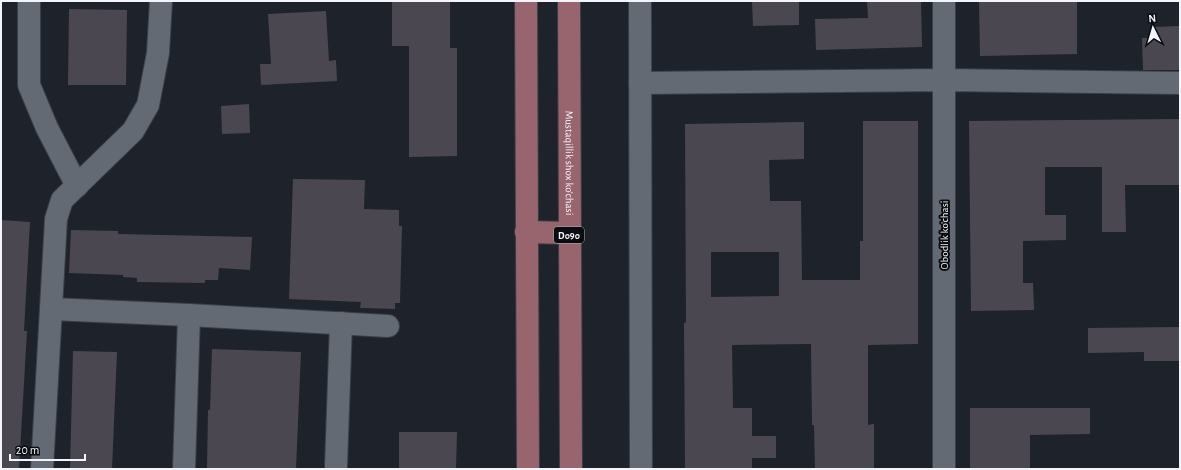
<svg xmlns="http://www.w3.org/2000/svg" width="1181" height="470" font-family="'Alegreya Sans',sans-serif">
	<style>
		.building { fill: #4b4751; fill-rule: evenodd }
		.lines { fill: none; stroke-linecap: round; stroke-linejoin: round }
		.minor-casing { stroke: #3b3f47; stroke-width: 24 }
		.major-casing { stroke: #3b3f47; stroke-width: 24 }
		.minor { stroke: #646a74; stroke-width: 22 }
		.major { stroke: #98656f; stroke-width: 22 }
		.labels { text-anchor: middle; stroke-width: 4; stroke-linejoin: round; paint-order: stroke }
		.shield { fill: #0a0c10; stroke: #acafb4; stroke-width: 1 }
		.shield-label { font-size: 10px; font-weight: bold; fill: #f2f5fb }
		.street-label { font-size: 11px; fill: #f2f5fb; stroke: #0a0c10 }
	</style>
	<rect width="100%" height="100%" fill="#1e232b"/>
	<g class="building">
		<path d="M392,1H450V48H457V156L409,157V46H392Z"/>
		<path d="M752,1H799V25L753,26Z"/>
		<path d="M867,1H921L922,47L816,50L815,19L868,18Z"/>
		<path d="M979,1L1077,2V54L980,56Z"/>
		<path d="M69,9L127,10L126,85H68Z"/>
		<path d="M326,11L329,61L336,60L337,81L261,85L260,64H271L268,14Z"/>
		<path d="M1180,26V70H1143L1142,38H1155L1154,27Z"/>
		<path d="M249,104L250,133L222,134L221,106Z"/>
		<path d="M1180,119V185H1125L1126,232H1102V167H1045V215H1066V240L1023,241V283H1033L1034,310L971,311L969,121Z"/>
		<path d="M863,121H918V344L868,345V425L874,424V469H815L814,425H812L811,344L732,345L733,408H752V436H776V458H752V469H685L684,322L686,323L685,124L804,122V159L769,160L770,201H801L802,280H860V241H863ZM711,252H779V296L711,297Z"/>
		<path d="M293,179L365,180L364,209L399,210V226H402L400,303H395V309L360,308L361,302L289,299Z"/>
		<path d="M1,220L30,222L24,331H27L19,469H1Z"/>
		<path d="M71,230L118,231V234L252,237L250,270L219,268L218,280H205V283L137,282V278L123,277V275L69,273Z"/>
		<path d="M1180,327V361H1144V352L1088,353V328Z"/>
		<path d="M212,349L301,352L296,469H207L208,410H210Z"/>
		<path d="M73,351L117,352L112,469H70Z"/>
		<path d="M970,408H1090V434L1030,435V469H970Z"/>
		<path d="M399,432H457L456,469H399Z"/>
	</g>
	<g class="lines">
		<defs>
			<g id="minor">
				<path d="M29,1V85L47,128L77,186"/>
				<path d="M640,1L641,469"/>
				<path d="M944,1V469"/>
				<path d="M640,83L944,80L1180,83"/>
				<path d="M51,309L189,315L388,326"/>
				<path d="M336,466L341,323"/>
				<path d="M42,469L56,219L62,200L133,131L148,105L158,53L161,1"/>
				<path d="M184,469L189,315"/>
			</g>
			<g id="major">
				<path d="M526,1L528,469"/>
				<path id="s1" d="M569,1L571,469"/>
				<path d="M526,232L569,233"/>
			</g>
		</defs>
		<use href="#minor" class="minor-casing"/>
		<use href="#major" class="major-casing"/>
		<use href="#minor" class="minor"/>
		<use href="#major" class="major"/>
	</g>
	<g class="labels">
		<rect class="shield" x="554" y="227" width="30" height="16" rx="3"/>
		<g class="shield-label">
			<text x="569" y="239">D090</text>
		</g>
		<g class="street-label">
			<text dy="4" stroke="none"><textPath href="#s1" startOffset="162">Mustaqillik shox ko'chasi</textPath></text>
			<text transform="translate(944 235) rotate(-90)" y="4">Obodlik ko'chasi</text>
		</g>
	</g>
	<rect width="1181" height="470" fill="none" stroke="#f2f5fb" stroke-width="4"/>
	<g transform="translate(1153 28) rotate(355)" stroke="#0a0c10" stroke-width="3" paint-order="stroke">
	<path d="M0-3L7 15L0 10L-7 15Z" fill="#f2f5fb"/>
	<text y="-6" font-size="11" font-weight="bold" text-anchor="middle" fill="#f2f5fb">N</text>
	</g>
	<path d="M10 454v6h75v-6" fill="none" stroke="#f2f5fb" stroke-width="2"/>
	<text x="16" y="454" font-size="12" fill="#f2f5fb" stroke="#0a0c10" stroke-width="3" paint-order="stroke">20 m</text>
</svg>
